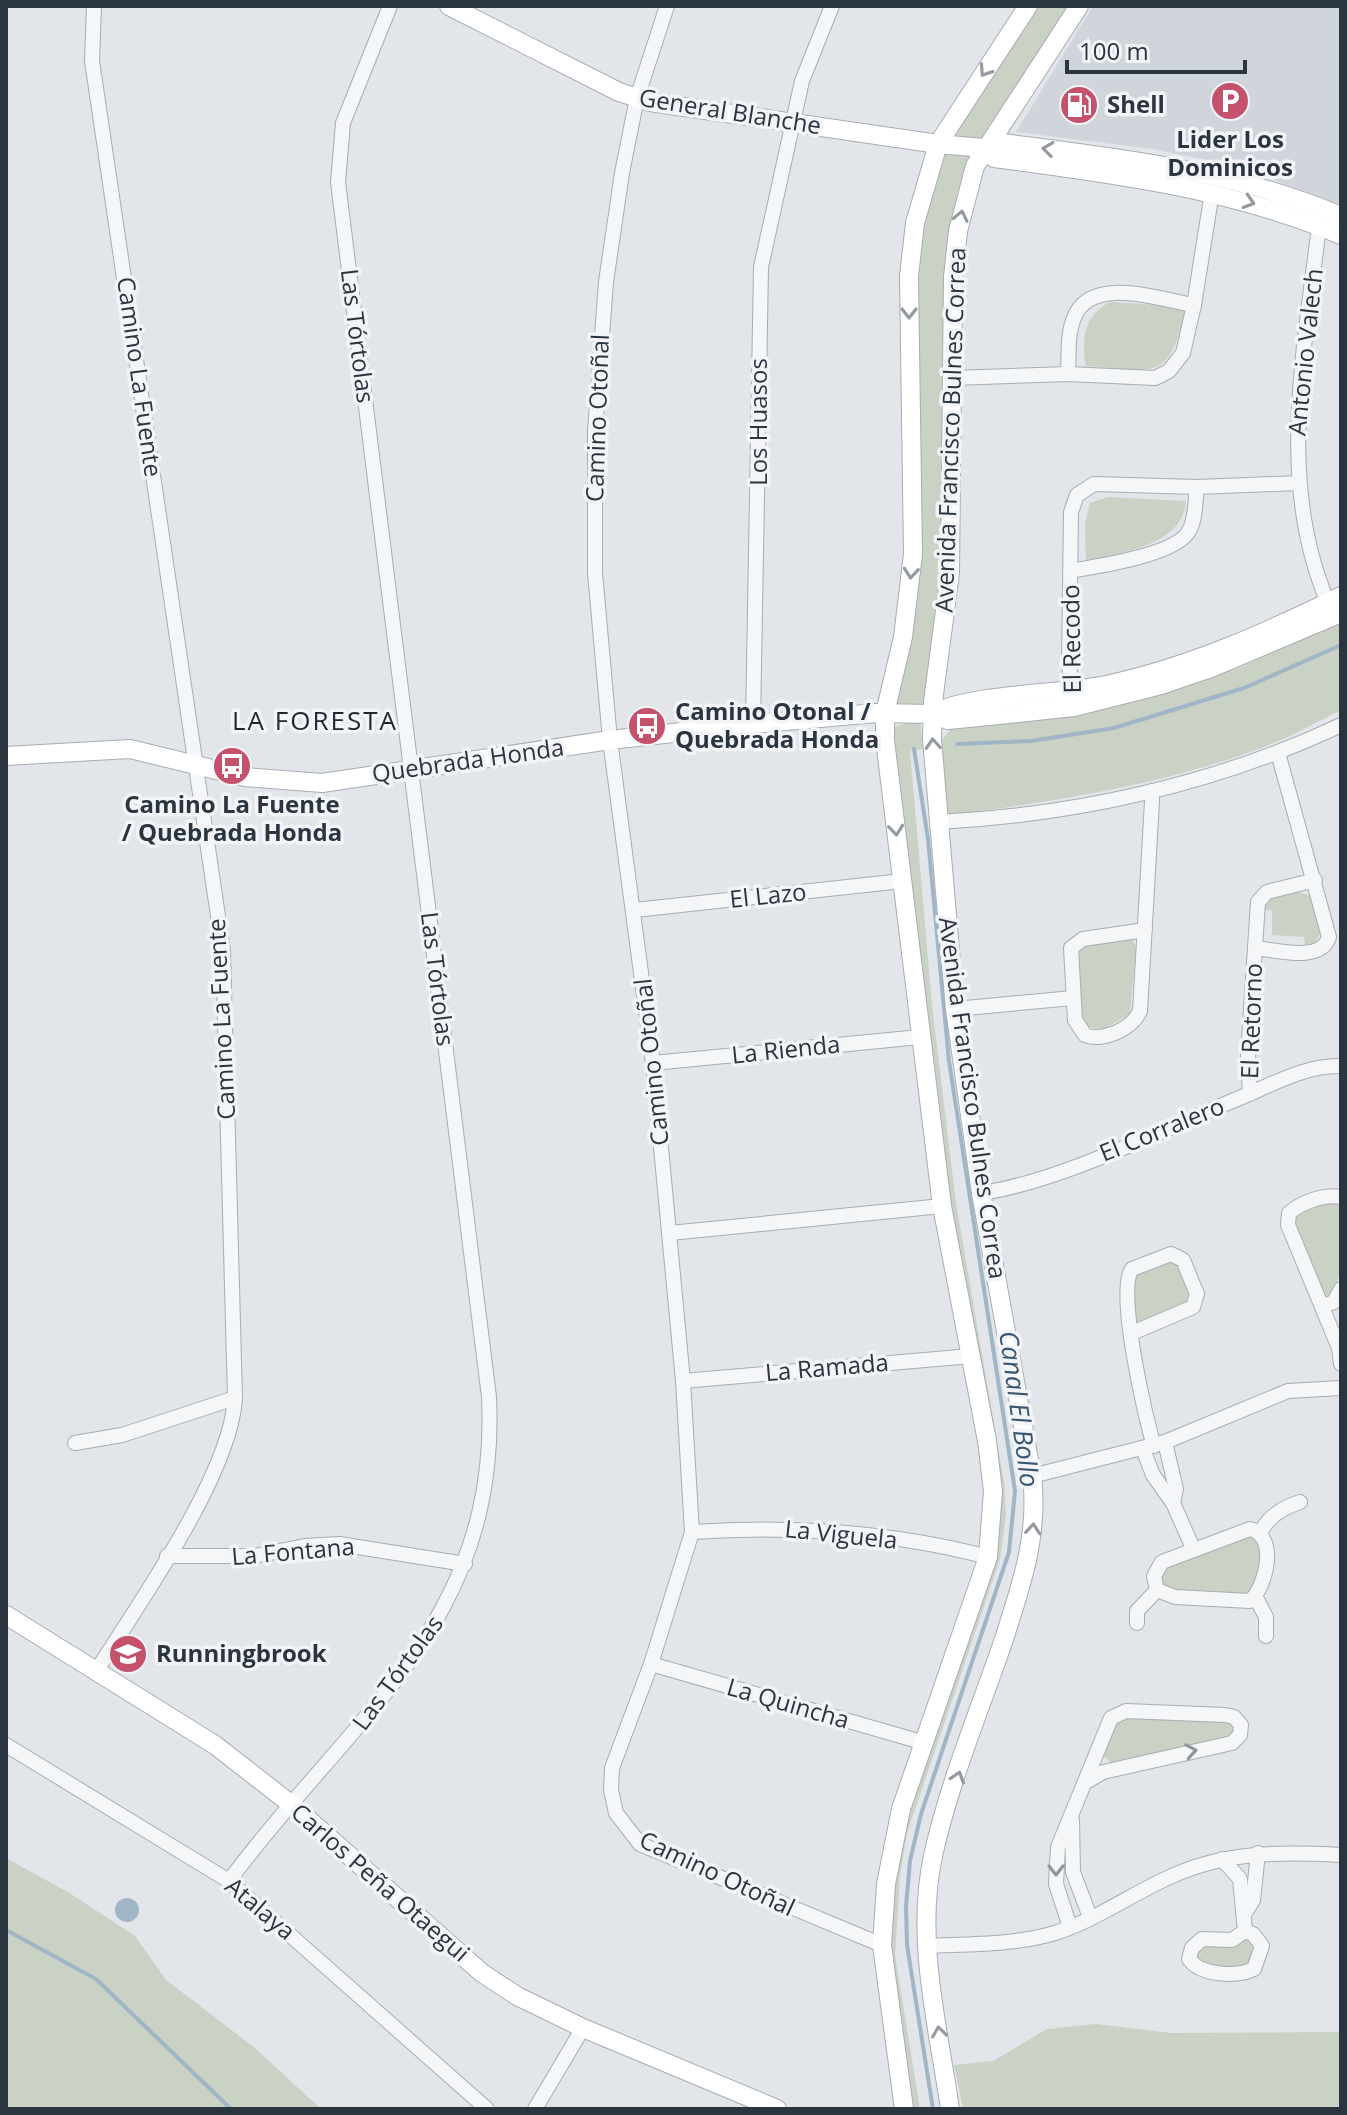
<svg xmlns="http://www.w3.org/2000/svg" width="1347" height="2115" font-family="'Open Sans',sans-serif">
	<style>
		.built { fill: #d0d5db }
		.green { fill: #c9d2c4 }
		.water { fill: #a0b6c6 }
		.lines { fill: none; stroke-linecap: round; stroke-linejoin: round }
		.stream { stroke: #a0b6c6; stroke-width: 4 }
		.street-casing { stroke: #a7adb3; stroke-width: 16 }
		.secondary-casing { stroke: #a7adb3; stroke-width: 20 }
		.street { stroke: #f4f6f8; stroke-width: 14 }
		.secondary { stroke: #fff; stroke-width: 18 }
		.oneway { stroke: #959aa0 }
		.oneway2 { stroke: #90969c }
		.labels { text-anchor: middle; stroke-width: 7; stroke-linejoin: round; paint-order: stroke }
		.poi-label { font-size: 24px; font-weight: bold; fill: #2b3540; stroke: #f2f4f7; text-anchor: start }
		.street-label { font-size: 24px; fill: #2b3540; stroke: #f2f4f7 }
		.neighbourhood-label { font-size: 26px; letter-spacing: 2px; fill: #1d2631; stroke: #f2f4f7 }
		.water-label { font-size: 26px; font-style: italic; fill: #395671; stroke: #f2f4f7 }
	</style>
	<rect width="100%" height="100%" fill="#e2e5e9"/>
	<path class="built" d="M1093,6H1341V204L1231,165L1153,149L1016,132Z"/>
	<g class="green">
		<path d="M1036,6H1072L966,171L947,247L946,538L923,705L892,704L916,578L922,501L914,357L916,248L943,149Z"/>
		<path d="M1110,302L1186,307C1169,383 1156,371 1086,366C1081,339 1084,315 1110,302Z"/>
		<path d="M1108,497L1186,501C1183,546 1122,551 1086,562L1085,524L1090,503Z"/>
		<path d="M1341,620V710C1317,722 1294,735 1269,745C1165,785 1056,801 946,816L940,742L952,728L1193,683L1241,667Z"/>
		<path d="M920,719L923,749L910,751L932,1006L956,1203L1004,1482L1006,1515L1000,1559L907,1833L900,1876L895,1955L920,2109H910L887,1979L892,1854L993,1539L943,1205L891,728Z"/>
		<path d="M1294,891L1311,896L1321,932L1314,944L1305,945L1304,937L1272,935V910H1264C1269,895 1281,895 1294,891Z"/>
		<path d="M1132,938L1136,949L1130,1014L1104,1029L1085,1027L1081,1020L1079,953L1086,945Z"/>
		<path d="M1341,1202C1341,1232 1347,1280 1326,1302L1288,1222L1298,1206Z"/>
		<path d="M1171,1262L1186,1266L1193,1303L1136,1330L1132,1276Z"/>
		<path d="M1254,1534L1266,1546L1260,1586L1248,1598L1167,1591L1158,1585L1163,1570L1196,1552Z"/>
		<path d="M1128,1717L1229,1720L1235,1727L1232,1737L1114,1765L1102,1755L1117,1721Z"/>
		<path d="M6,1858L71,1894L135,1936L166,1980L255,2048L321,2109H6Z"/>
		<path d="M1244,1935L1256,1943L1248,1969L1198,1966L1194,1949L1202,1944Z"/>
		<path d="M1096,2024L1171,2033L1341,2032V2109H963L954,2065L993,2061L1047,2029Z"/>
	</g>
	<circle class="water" cx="127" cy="1910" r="12"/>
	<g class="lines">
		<g class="stream">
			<path d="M957,744L1031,741L1114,728L1244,688L1341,645"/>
			<path d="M914,749L928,839L949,1061L1015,1491L1009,1552L921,1814L910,1861L906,1906L907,1945L933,2109"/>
			<path d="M6,1930L96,1979L231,2109"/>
		</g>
		<defs>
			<g id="street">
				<path d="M94,6L92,61L223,950L235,1398C231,1474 139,1603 97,1670"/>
				<path d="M667,6L637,98L622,173L606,282L595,431V573L610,740L653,1063L683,1381L692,1532L651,1664L612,1768L611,1790L616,1813L640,1844L882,1945"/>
				<path d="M1319,226C1304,354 1275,489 1332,612"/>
				<path d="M1068,374C1069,357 1067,334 1074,318C1090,274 1161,300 1194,305"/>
				<path d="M952,378L1068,374L1155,378L1169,371L1183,353L1194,305L1212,192"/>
				<path d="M1071,571C1098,566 1176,555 1189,531C1196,519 1195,501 1197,487"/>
				<path d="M1073,699L1069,664L1071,512L1077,495L1094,484L1197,487L1299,483"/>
				<path d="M753,724L761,267L802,81L832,6"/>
				<path d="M938,822C1076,815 1216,784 1341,725"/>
				<path d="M635,910L902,881"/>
				<path d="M1145,930L1083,939L1071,948L1075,1020L1085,1035C1103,1042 1132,1029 1140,1011L1152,801V791"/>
				<path d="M1255,948C1277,950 1321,963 1329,937L1278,753"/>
				<path d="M955,1009L1073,998"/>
				<path d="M653,1063L920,1037"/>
				<path d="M1250,1094L1248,1055L1258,902L1267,892L1315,880"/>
				<path d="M981,1193C1060,1182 1166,1128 1242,1097C1273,1084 1306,1065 1341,1066"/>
				<path d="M1341,1197C1324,1194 1302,1202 1289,1213L1288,1225L1339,1348L1341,1364"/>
				<path d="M670,1233L942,1206"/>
				<path d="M1323,1306L1334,1302L1341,1289"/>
				<path d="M1132,1333L1193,1307L1197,1294L1183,1260L1171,1254L1132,1269C1116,1289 1145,1417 1154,1446"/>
				<path d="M683,1381L971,1356"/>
				<path d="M1165,1442L1176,1489L1173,1503"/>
				<path d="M75,1443L122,1435L235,1398"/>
				<path d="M1143,1449L1153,1475L1173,1503L1193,1548"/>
				<path d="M1032,1476L1165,1442L1288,1391L1341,1388"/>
				<path d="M1250,1529C1278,1536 1267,1586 1250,1601L1175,1597L1157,1590L1154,1576L1162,1562Z"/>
				<path d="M692,1532C789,1525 893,1532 988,1557"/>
				<path d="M1260,1533C1269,1516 1282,1508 1300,1502"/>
				<path d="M167,1556H255L305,1546L339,1544L465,1564"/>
				<path d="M1255,1596L1266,1617V1636"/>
				<path d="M1137,1623V1611L1157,1590"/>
				<path d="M651,1664L925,1743"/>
				<path d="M6,1745L229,1881L487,2109"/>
				<path d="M1072,1820L1073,1872L1090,1917"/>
				<path d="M1222,1859L1240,1879L1245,1931"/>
				<path d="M229,1881C349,1718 500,1624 489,1397L338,182L343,123L390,6"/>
				<path d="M1245,1913L1253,1900L1258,1853"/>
				<path d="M1070,1927L1056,1884L1058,1847L1111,1718L1126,1711L1225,1715L1234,1717L1241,1725L1240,1735L1232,1743L1103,1772L1086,1782"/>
				<path d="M1245,1931L1253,1934L1262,1946L1254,1969C1237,1977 1201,1976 1189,1959L1192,1948L1202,1939L1232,1940Z"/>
				<path d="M927,1946C969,1944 1015,1945 1055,1933C1096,1920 1133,1893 1172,1876C1227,1851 1282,1852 1341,1855"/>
				<path d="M535,2109L583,2028"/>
			</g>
			<g id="secondary">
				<path d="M449,6L619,92L650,102L938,144L984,148L1002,143C1118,158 1232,170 1341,216"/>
				<path d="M984,148L994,158C1114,174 1229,188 1341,235"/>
				<path d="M932,714C974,693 1056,695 1106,685C1190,667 1265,633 1341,596"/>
				<path d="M6,756L130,749L245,777L322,783L610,740L753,724L876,713L932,714L948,720L1009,714L1074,707L1161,685L1211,668L1341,613"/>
				<path d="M6,1615L215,1745L292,1805L482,1973L517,1996L583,2028L777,2109"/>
				<path d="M904,2109L882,1945L886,1884L901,1809L988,1557L993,1491L987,1441L942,1206L885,740V713L903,637L913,554L909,276L915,223L938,144L1028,6"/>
				<path d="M950,2109C938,2026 915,1939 933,1856C949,1783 979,1712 1003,1642C1021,1586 1039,1536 1032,1476L981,1193L955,1009L932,739L933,702L950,573L953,277L958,231L975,166L1079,6"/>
			</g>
		</defs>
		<use href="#street" class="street-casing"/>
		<use href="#secondary" class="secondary-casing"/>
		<use href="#street" class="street"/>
		<use href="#secondary" class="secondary"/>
	</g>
	<defs><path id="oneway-chevron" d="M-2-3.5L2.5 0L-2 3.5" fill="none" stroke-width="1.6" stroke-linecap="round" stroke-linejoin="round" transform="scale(2)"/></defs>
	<g class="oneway">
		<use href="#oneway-chevron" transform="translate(985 71) rotate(124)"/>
		<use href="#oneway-chevron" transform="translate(1048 149) rotate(-173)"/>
		<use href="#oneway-chevron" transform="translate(1249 202) rotate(17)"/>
		<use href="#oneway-chevron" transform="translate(961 216) rotate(-78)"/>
		<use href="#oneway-chevron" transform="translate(909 313) rotate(90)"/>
		<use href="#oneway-chevron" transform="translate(911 573) rotate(95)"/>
		<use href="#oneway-chevron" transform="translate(933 744) rotate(-94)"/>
		<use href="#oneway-chevron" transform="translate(896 830) rotate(84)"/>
		<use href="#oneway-chevron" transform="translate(1033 1529) rotate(-85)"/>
		<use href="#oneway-chevron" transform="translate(958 1777) rotate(-72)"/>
		<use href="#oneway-chevron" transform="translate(939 2032) rotate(-98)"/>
	</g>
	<g class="oneway2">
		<use href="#oneway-chevron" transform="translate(1191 1751) rotate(-10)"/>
		<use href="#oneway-chevron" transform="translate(1056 1870) rotate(90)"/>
	</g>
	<defs>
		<symbol id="parking-disc" viewBox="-11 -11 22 22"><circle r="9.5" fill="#c4526c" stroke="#f2f4f7"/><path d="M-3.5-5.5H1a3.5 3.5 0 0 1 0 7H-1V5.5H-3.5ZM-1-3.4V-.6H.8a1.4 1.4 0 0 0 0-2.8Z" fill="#fff"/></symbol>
		<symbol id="fuel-disc" viewBox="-11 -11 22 22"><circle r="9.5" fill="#c4526c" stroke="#f2f4f7"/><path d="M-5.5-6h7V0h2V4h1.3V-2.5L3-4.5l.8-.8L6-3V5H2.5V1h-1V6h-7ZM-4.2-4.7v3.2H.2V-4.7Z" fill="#fff"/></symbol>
		<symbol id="bus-disc" viewBox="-11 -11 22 22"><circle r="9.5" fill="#c4526c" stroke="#f2f4f7"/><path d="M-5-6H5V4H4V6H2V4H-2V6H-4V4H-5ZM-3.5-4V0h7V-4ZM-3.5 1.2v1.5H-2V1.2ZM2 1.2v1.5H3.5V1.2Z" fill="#fff"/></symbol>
		<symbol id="school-disc" viewBox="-11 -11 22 22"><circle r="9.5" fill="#c4526c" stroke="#f2f4f7"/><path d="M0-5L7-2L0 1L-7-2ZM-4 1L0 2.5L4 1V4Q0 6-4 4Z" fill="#fff"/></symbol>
	</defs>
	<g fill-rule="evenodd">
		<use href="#parking-disc" x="1208" y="79" width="44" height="44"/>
		<use href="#fuel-disc" x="1057" y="83" width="44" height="44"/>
		<use href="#bus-disc" x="625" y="704" width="44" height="44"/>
		<use href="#bus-disc" x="210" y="744" width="44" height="44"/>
		<use href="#school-disc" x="106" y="1632" width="44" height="44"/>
	</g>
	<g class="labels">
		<g class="poi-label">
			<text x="1107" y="113">Shell</text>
			<text x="1230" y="148" text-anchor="middle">Lider Los<tspan x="1230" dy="28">Dominicos</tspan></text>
			<text x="675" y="720">Camino Otonal /<tspan x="675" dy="28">Quebrada Honda</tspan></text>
			<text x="232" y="813" text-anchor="middle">Camino La Fuente<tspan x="232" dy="28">/ Quebrada Honda</tspan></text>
			<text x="156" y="1662">Runningbrook</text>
		</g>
		<g class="street-label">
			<text transform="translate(730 112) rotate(9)" y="8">General Blanche</text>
			<text transform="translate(357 336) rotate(83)" y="8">Las Tórtolas</text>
			<text transform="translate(1306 352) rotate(-84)" y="8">Antonio Valech</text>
			<text transform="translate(139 377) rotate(82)" y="8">Camino La Fuente</text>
			<text transform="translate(598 418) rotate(-88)" y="8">Camino Otoñal</text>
			<text transform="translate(759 422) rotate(-90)" y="8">Los Huasos</text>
			<text transform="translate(951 430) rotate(-88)" y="8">Avenida Francisco Bulnes Correa</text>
			<text transform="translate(1072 639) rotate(-91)" y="8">El Recodo</text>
			<text transform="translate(468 761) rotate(-8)" y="8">Quebrada Honda</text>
			<text transform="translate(768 896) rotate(-6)" y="8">El Lazo</text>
			<text transform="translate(437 979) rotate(83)" y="8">Las Tórtolas</text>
			<text transform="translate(222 1019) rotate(-93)" y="8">Camino La Fuente</text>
			<text transform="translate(1252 1021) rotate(-88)" y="8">El Retorno</text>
			<text transform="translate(786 1050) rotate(-6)" y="8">La Rienda</text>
			<text transform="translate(652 1062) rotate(-96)" y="8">Camino Otoñal</text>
			<text transform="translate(972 1098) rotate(82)" y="8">Avenida Francisco Bulnes Correa</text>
			<text transform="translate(1162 1130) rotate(-22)" y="8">El Corralero</text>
			<text transform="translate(827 1368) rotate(-5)" y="8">La Ramada</text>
			<text transform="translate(841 1535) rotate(6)" y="8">La Viguela</text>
			<text transform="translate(293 1552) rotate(-5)" y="8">La Fontana</text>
			<text transform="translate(398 1673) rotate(-54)" y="8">Las Tórtolas</text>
			<text transform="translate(788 1704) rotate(16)" y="8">La Quincha</text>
			<text transform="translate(717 1874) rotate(25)" y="8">Camino Otoñal</text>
			<text transform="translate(380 1883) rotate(41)" y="8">Carlos Peña Otaegui</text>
			<text transform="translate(260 1909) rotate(40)" y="8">Atalaya</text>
		</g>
		<g class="neighbourhood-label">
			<text x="315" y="730">LA FORESTA</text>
		</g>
		<g class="water-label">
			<text transform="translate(1019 1409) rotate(82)" y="9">Canal El Bollo</text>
		</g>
	</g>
	<rect width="1347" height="2115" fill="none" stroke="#2b3540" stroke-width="16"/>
	<path d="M1067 60v12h178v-12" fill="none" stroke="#2b3540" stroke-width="4"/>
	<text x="1079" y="60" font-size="24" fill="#2b3540" stroke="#f2f4f7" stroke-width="6" paint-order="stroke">100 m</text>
</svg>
